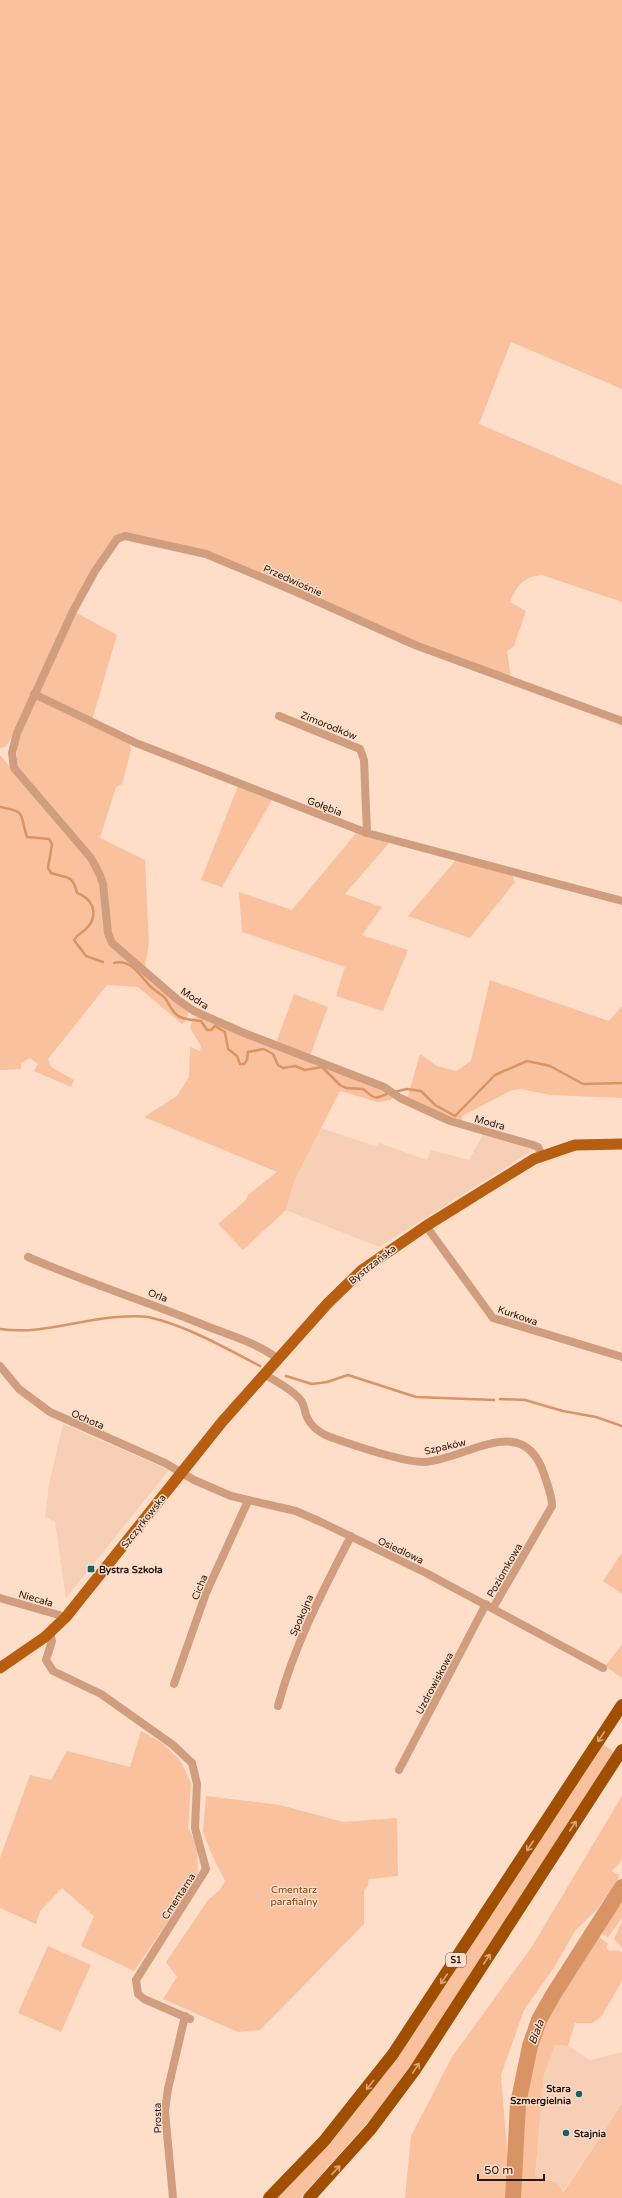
<svg xmlns="http://www.w3.org/2000/svg" width="622" height="2198" font-family="'Varela Round',sans-serif">
	<style>
		.built { fill: #f7cfb7 }
		.green { fill: #f9c19d }
		.lines { fill: none; stroke-linecap: round; stroke-linejoin: round }
		.stream { stroke: #d99466; stroke-width: 2.5 }
		.river { stroke: #d99466; stroke-width: 16 }
		.minor { stroke: #d09e7f; stroke-width: 8 }
		.major { stroke: #b75e11; stroke-width: 11 }
		.highway { stroke: #a04f00; stroke-width: 12 }
		.oneway { stroke: #d8a479 }
		.poi-dot { fill: #14636a; stroke: #feddc9; stroke-width: 1.5 }
		.labels { text-anchor: middle; stroke-width: 3; stroke-linejoin: round; paint-order: stroke }
		.shield { fill: #feddc9; stroke: #655348; stroke-width: 1 }
		.shield-label { font-size: 9px; font-weight: bold; fill: #241811 }
		.street-label { font-size: 10px; fill: #241811; stroke: #feddc9 }
		.poi-label { font-size: 10px; font-weight: bold; fill: #241811; stroke: #feddc9; text-anchor: start }
		.park-label { font-size: 10px; fill: #83430e; stroke: #feddc9 }
		.water-label { font-size: 11px; font-style: italic; fill: #402410; stroke: #feddc9 }
	</style>
	<rect width="100%" height="100%" fill="#feddc9"/>
	<g class="built">
		<path d="M321,1128L378,1147L379,1143L427,1160L431,1150L469,1160L484,1133L531,1146L533,1150L379,1247L286,1210L294,1181Z"/>
		<path d="M63,1424L169,1470L66,1598L55,1522L45,1517L49,1484Z"/>
		<path d="M555,2045L568,2046L590,2060L622,2052V2104L562,2193L558,2183L535,2176L544,2075Z"/>
	</g>
	<g class="green">
		<path d="M0,0H622V389L511,342L479,424L622,485V602L542,575C523,577 517,585 510,602L526,611L514,646L507,651L511,679L448,656L241,567L125,533L115,536L10,740L5,747L0,748Z"/>
		<path d="M75,612L117,635L92,720L38,694Z"/>
		<path d="M35,698L130,744L131,750L122,784L116,787L100,838L145,860L149,943L145,967L113,941L103,875L17,767V741Z"/>
		<path d="M0,755L89,860L98,876L106,938L189,1011L187,1019L182,1024L138,987L107,985L48,1059L51,1067L74,1080L71,1087L34,1071L38,1064L30,1058L21,1063V1069L0,1070Z"/>
		<path d="M238,786L272,800L222,887L201,880Z"/>
		<path d="M357,832L389,843L345,894L382,907L362,935L408,950L383,1011L336,996L345,967L242,932L239,892L292,910Z"/>
		<path d="M456,860L512,875L515,882L470,938L408,916Z"/>
		<path d="M490,980L609,1021L622,1006V1098L551,1095L520,1089L510,1091L462,1116V1122L407,1099L420,1054L437,1066L456,1071L471,1061Z"/>
		<path d="M294,994L328,1007L310,1056L276,1043Z"/>
		<path d="M198,1016L393,1095L391,1100L378,1102L340,1091L294,1181L286,1210L243,1250L218,1224L246,1200L248,1195L277,1172L144,1117L177,1096L189,1077L190,1047L200,1051L201,1046L190,1028L193,1018Z"/>
		<path d="M621,1554H622V1594L603,1581Z"/>
		<path d="M622,1645V1678L605,1666Z"/>
		<path d="M141,1731L162,1743L180,1760L191,1783L188,1828L197,1845L198,1877L134,1971L81,1946L94,1916L62,1888L40,1911L36,1924L0,1908V1858L30,1775L51,1780L67,1751L130,1767Z"/>
		<path d="M603,1744L614,1752L416,2058L376,2113L300,2198H276L340,2130L411,2037Z"/>
		<path d="M206,1796L280,1805L343,1822L397,1818L398,1876L369,1879L368,1885L364,1891V1924L260,2030L238,2032L163,1999L177,1977L166,1962L208,1900L220,1890L225,1881L211,1853L203,1832Z"/>
		<path d="M622,1796V1860L612,1871L620,1876L598,1908L575,1931L553,1969L524,2010L501,2075L508,2164L505,2198H405L411,2136L452,2057L531,1948Z"/>
		<path d="M622,1898V1918L608,1937L601,1933Z"/>
		<path d="M622,1922V1948L614,1939Z"/>
		<path d="M597,1935L608,1944L606,1948L610,1951L616,1950L622,1952V1981L601,2017L592,2023H575L568,2046L555,2045L544,2075L535,2176L558,2183L563,2193L622,2104V2198H519C523,2141 523,2071 546,2018C559,1989 580,1961 597,1935Z"/>
		<path d="M48,1946L91,1965L61,2032L18,2013Z"/>
	</g>
	<g class="lines">
		<g class="stream">
			<path d="M0,807C28,812 19,814 27,837L49,839L52,844L48,868L51,873C67,879 72,873 77,893C92,898 99,913 88,927C84,932 78,933 74,940L86,956L103,962"/>
			<path d="M114,963C131,958 140,976 150,986C155,991 160,993 165,998C170,1004 171,1013 180,1017C187,1020 193,1020 201,1021L207,1030H211L215,1026L225,1032L228,1049L237,1056L240,1064H244L247,1060L248,1052L264,1049L273,1054L278,1065L283,1068L295,1066L305,1070L322,1067L340,1085L346,1088L363,1089C375,1099 374,1100 389,1093"/>
			<path d="M394,1092L407,1089L421,1091L435,1105L455,1116L495,1075L527,1061L550,1066L583,1084L622,1083"/>
			<path d="M0,1329C34,1334 66,1324 100,1319C112,1317 137,1315 148,1317C188,1326 225,1348 260,1366"/>
			<path d="M286,1376L312,1384L327,1382L348,1375L416,1397L494,1400"/>
			<path d="M500,1399L525,1400L563,1411L596,1417L622,1426"/>
		</g>
		<path class="river" d="M513,2198L518,2104L530,2046L539,2020L553,1995L622,1887"/>
		<g class="minor">
			<path d="M34,694L136,743L367,833L622,901"/>
			<path d="M279,716L360,749L364,760L367,833"/>
			<path d="M542,1155L538,1147L533,1145L450,1121L400,1098L384,1087L244,1033L194,1011L178,1000L112,943L108,933L103,884L100,875L91,858L14,768L12,753L17,733L73,611L95,571L113,545L117,539L125,536L206,554L294,591L415,645L622,721"/>
			<path d="M426,1226L493,1318L622,1357"/>
			<path d="M28,1257C87,1283 149,1302 209,1327C232,1336 259,1344 278,1359"/>
			<path d="M0,1366L19,1389L50,1412L165,1463L194,1480L231,1496L296,1511L323,1523L426,1573L603,1668"/>
			<path d="M264,1374C275,1381 290,1388 299,1398C304,1403 304,1408 306,1415C310,1426 321,1434 333,1438C353,1445 403,1462 424,1462C466,1460 523,1410 544,1474C547,1484 552,1495 552,1506L493,1608"/>
			<path d="M0,1598L66,1617"/>
			<path d="M50,1632L52,1641L46,1660L53,1671L101,1694L173,1745L192,1763L197,1784L195,1828L206,1869L136,1980L138,1994L144,1999L190,2019"/>
			<path d="M174,1684L206,1593L248,1501"/>
			<path d="M278,1706C294,1646 322,1592 351,1536"/>
			<path d="M399,1770L486,1604"/>
			<path d="M173,2198L165,2111L168,2089L185,2016"/>
		</g>
		<path class="major" d="M0,1668L45,1637L66,1617L222,1422L328,1303L362,1270L426,1226L534,1159L575,1145L622,1144"/>
		<g class="highway">
			<path d="M269,2198L324,2141L393,2054L622,1705"/>
			<path d="M309,2198L371,2129L415,2070L622,1750"/>
		</g>
	</g>
	<defs><path id="oneway-shaft" d="M-6 0H5M1.5-3L5.5 0L1.5 3" fill="none" stroke-width="1.6" stroke-linecap="round" stroke-linejoin="round"/></defs>
	<g class="oneway">
		<use href="#oneway-shaft" transform="translate(601 1737) rotate(123)"/>
		<use href="#oneway-shaft" transform="translate(573 1826) rotate(-57)"/>
		<use href="#oneway-shaft" transform="translate(530 1846) rotate(123)"/>
		<use href="#oneway-shaft" transform="translate(487 1959) rotate(-57)"/>
		<use href="#oneway-shaft" transform="translate(444 1979) rotate(124)"/>
		<use href="#oneway-shaft" transform="translate(416 2068) rotate(-56)"/>
		<use href="#oneway-shaft" transform="translate(370 2085) rotate(128)"/>
		<use href="#oneway-shaft" transform="translate(336 2170) rotate(-47)"/>
	</g>
	<g class="poi-dot">
		<rect x="87" y="1565" width="8" height="8" rx="2"/>
		<circle cx="579" cy="2094" r="4"/>
		<circle cx="566" cy="2133" r="4"/>
	</g>
	<g class="labels">
		<rect class="shield" x="446" y="1953" width="20" height="14" rx="3"/>
		<g class="shield-label">
			<text x="456" y="1963">S1</text>
		</g>
		<g class="street-label">
			<text transform="translate(293 580) rotate(24)" y="4">Przedwiośnie</text>
			<text transform="translate(329 725) rotate(22)" y="4">Zimorodków</text>
			<text transform="translate(325 806) rotate(21)" y="4">Gołębia</text>
			<text transform="translate(195 998) rotate(33)" y="4">Modra</text>
			<text transform="translate(490 1122) rotate(16)" y="4">Modra</text>
			<text transform="translate(372 1264) rotate(-38)" y="4">Bystrzańska</text>
			<text transform="translate(158 1295) rotate(21)" y="4">Orla</text>
			<text transform="translate(518 1315) rotate(19)" y="4">Kurkowa</text>
			<text transform="translate(88 1419) rotate(23)" y="4">Ochota</text>
			<text transform="translate(445 1446) rotate(-13)" y="4">Szpaków</text>
			<text transform="translate(143 1521) rotate(-52)" y="4">Szczyrkowska</text>
			<text transform="translate(401 1550) rotate(25)" y="4">Osiedlowa</text>
			<text transform="translate(504 1570) rotate(-60)" y="4">Poziomkowa</text>
			<text transform="translate(199 1587) rotate(-68)" y="4">Cicha</text>
			<text transform="translate(36 1598) rotate(16)" y="4">Niecała</text>
			<text transform="translate(301 1615) rotate(-66)" y="4">Spokojna</text>
			<text transform="translate(434 1683) rotate(-62)" y="4">Uzdrowiskowa</text>
			<text transform="translate(178 1896) rotate(-57)" y="4">Cmentarna</text>
			<text transform="translate(157 2118) rotate(-91)" y="4">Prosta</text>
		</g>
		<g class="poi-label">
			<text x="99" y="1573">Bystra Szkoła</text>
			<text x="571" y="2092" text-anchor="end">Stara<tspan x="571" dy="12">Szmergielnia</tspan></text>
			<text x="574" y="2137">Stajnia</text>
		</g>
		<g class="park-label">
			<text x="294" y="1893">Cmentarz<tspan x="294" dy="12">parafialny</tspan></text>
		</g>
		<g class="water-label">
			<text transform="translate(536 2032) rotate(-69)" y="4">Biała</text>
		</g>
	</g>
	<path d="M478 2174v6h66v-6" fill="none" stroke="#241811" stroke-width="2"/>
	<text x="484" y="2174" font-size="12" fill="#241811" stroke="#feddc9" stroke-width="3" paint-order="stroke">50 m</text>
</svg>
